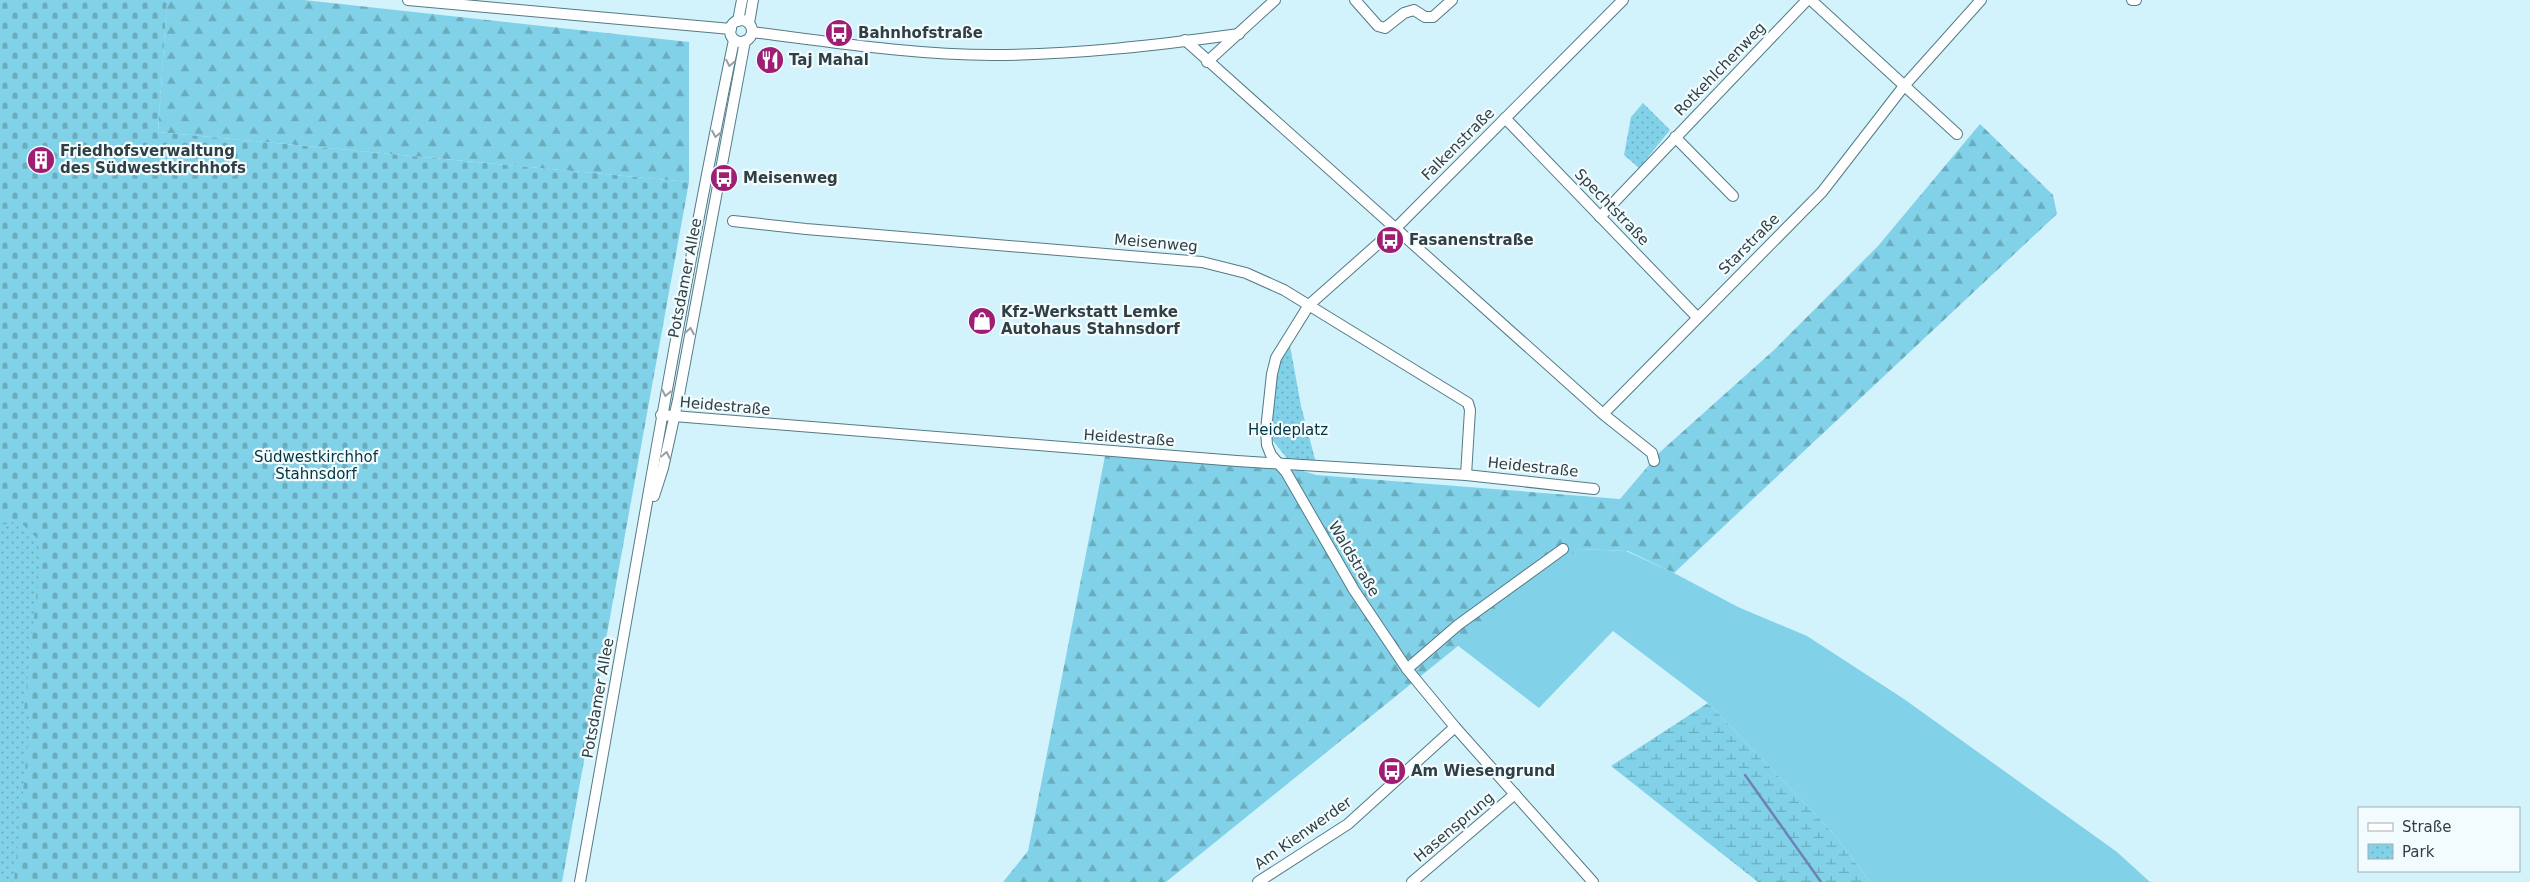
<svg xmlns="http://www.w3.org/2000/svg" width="2530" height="882" font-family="'DejaVu Sans',sans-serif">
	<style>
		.grass { fill: #81d2e9 }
		.forest { fill: url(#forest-firs) }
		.wetland { fill: url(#wetland-marsh) }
		.cemetery { fill: url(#cemetery-stones) }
		.park { fill: url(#park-dots) }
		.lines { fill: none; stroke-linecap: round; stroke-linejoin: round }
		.stream { stroke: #6d83b6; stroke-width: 2.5 }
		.minor-casing { stroke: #547a85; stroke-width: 12 }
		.minor { stroke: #fff; stroke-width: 10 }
		.oneway { stroke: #979fa2 }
		.labels { text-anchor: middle; stroke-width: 4.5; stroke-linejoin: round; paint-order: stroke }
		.poi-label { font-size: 15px; font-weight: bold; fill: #2f3f44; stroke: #f2fbfd; text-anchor: start }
		.street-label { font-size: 15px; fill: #2f3f44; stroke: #f2fbfd }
		.park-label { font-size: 15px; fill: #003541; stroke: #f2fbfd }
	</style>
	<defs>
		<pattern id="forest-firs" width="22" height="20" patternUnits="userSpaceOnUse" patternTransform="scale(1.25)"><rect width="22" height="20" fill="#81d2e9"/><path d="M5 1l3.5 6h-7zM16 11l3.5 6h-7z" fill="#6aacbe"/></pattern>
		<pattern id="wetland-marsh" width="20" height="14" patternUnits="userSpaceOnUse" patternTransform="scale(1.25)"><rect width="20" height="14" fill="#81d2e9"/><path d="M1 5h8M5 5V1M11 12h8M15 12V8" fill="none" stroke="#6aacbe"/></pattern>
		<pattern id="cemetery-stones" width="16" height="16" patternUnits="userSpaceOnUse" patternTransform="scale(1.25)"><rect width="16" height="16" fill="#81d2e9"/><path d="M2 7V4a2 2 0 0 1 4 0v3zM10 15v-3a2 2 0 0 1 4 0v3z" fill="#6aacbe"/></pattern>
		<pattern id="park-dots" width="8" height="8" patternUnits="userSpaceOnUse" patternTransform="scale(1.25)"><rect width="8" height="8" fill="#81d2e9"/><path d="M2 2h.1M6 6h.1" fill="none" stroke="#6aacbe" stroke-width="1.8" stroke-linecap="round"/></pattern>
	</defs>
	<rect width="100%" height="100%" fill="#d2f2fc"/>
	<path class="grass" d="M1578,549L1626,551L1674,573L1738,607L1807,636L1904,699L2117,852L2150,882H1870L1834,834L1708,703L1613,631L1539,708L1448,638Z"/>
	<g class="forest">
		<path d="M167,0H304L689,42V182L158,132Z"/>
		<path d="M1980,124L2053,195L2057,214L1674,573L1628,551L1578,549L1166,882H1003L1028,851L1106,451L1277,463L1316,475L1620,499L1660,452L1774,350L1878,246Z"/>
	</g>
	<path class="wetland" d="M1708,703L1834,834L1870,882H1758L1611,766Z"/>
	<path class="cemetery" d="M0,0H167L158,132L689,182L562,882H0Z"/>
	<g class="park">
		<path d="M1643,103L1670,130L1639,168L1624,155L1631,117Z"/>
		<path d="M1289,340L1301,406L1316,463L1289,461L1270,437L1274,374Z"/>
		<path d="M19,521L39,540L40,562L24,711L31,712L14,882H0V525Z"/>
	</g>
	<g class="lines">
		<path class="stream" d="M1745,775L1821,882"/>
		<defs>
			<g id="minor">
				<path d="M408,0L731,29"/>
				<path d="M1355,0L1378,26L1385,28L1404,13L1414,10L1425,17H1433L1452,0"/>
				<path d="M1811,0L1957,134"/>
				<path d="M2132,0H2136"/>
				<circle cx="741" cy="31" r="11"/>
				<path d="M738,21L742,0"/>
				<path d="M749,23L753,0"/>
				<path d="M752,32C831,42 914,55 993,55C1075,55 1158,45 1239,34"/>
				<path d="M1185,40L1603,414L1652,453L1654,461"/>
				<path d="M1207,62L1275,0"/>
				<path d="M1505,118L1697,317"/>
				<path d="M1675,137L1733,196"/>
				<path d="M1600,217L1807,0"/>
				<path d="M733,221L806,229L1202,262L1246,273L1284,290L1468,403L1470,410L1466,475"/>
				<path d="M1603,414L1822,192L1904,86L1981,0"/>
				<path d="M661,415L1237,461L1466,475L1594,489"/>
				<path d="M654,496L663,468L678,400L745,41"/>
				<path d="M1407,669L1458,625L1563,549"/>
				<path d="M580,882C631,601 676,319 734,40"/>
				<path d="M1258,882L1348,824L1455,727"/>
				<path d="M1412,882L1515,794"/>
				<path d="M1593,882L1455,727L1407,669L1354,590L1286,472L1271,455L1267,445L1266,430L1272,374L1276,358L1309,305L1397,227L1623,0"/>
			</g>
		</defs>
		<use href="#minor" class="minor-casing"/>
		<use href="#minor" class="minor"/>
	</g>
	<defs><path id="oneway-chevron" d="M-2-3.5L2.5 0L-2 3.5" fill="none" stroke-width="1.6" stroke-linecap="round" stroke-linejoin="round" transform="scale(1.25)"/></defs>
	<g class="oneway">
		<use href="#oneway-chevron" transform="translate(730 63) rotate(101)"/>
		<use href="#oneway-chevron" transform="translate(716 134) rotate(101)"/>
		<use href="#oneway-chevron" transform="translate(690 331) rotate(-80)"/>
		<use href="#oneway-chevron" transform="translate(666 393) rotate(101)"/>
		<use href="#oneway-chevron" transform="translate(666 455) rotate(-78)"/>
	</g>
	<defs>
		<symbol id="bus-disc" viewBox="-11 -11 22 22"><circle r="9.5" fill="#9d1e73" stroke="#f2fbfd"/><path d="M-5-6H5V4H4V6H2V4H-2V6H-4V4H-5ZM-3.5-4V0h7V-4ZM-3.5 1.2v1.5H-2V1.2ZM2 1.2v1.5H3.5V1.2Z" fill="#fff"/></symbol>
		<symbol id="restaurant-disc" viewBox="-11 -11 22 22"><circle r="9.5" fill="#9d1e73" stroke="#f2fbfd"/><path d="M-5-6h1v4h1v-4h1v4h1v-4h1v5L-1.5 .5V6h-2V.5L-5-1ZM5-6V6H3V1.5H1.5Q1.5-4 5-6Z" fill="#fff"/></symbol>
		<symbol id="building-disc" viewBox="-11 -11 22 22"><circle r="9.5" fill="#9d1e73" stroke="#f2fbfd"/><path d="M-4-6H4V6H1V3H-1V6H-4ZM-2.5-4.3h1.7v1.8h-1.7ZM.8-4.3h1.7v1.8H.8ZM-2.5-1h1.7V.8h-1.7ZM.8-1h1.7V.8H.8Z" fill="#fff"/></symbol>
		<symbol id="shop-disc" viewBox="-11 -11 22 22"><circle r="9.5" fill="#9d1e73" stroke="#f2fbfd"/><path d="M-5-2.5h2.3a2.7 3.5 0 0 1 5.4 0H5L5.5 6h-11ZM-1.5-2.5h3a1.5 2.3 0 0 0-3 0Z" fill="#fff"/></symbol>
	</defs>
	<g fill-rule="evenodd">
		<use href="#bus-disc" x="823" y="17" width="32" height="32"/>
		<use href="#restaurant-disc" x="754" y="44" width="32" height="32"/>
		<use href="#building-disc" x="25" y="144" width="32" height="32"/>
		<use href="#bus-disc" x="708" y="162" width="32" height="32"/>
		<use href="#bus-disc" x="1374" y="224" width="32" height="32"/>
		<use href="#shop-disc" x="966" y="305" width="32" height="32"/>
		<use href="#bus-disc" x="1376" y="755" width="32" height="32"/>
	</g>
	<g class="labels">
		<g class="poi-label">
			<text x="858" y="38">Bahnhofstraße</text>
			<text x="789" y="65">Taj Mahal</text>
			<text x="60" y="156">Friedhofsverwaltung<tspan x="60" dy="17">des Südwestkirchhofs</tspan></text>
			<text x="743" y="183">Meisenweg</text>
			<text x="1409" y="245">Fasanenstraße</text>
			<text x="1001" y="317">Kfz-Werkstatt Lemke<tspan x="1001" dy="17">Autohaus Stahnsdorf</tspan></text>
			<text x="1411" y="776">Am Wiesengrund</text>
		</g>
		<g class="street-label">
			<text transform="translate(1720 69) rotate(-46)" y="5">Rotkehlchenweg</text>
			<text transform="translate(1458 144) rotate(-45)" y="5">Falkenstraße</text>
			<text transform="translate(1612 207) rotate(46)" y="5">Spechtstraße</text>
			<text transform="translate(1156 243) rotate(5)" y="5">Meisenweg</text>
			<text transform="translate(1749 244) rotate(-45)" y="5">Starstraße</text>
			<text transform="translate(685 278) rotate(-79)" y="5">Potsdamer Allee</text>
			<text transform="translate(725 406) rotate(5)" y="5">Heidestraße</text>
			<text transform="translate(1129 438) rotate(4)" y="5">Heidestraße</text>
			<text transform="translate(1533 467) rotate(6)" y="5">Heidestraße</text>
			<text transform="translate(1354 559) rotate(59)" y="5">Waldstraße</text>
			<text transform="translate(598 698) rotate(-80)" y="5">Potsdamer Allee</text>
			<text transform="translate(1454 827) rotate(-40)" y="5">Hasensprung</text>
			<text transform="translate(1303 833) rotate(-35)" y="5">Am Kienwerder</text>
		</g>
		<g class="park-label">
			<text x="1288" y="435">Heideplatz</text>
			<text x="316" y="462">Südwestkirchhof<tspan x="316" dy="17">Stahnsdorf</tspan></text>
		</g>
	</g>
	<rect x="2358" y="807" width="162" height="65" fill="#f2fbfd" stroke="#a4b0b3"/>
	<rect x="2368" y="823" width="25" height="8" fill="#ffffff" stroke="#a4b0b3"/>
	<text x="2402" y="832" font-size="15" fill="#2f3f44">Straße</text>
	<rect x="2368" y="844" width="25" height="15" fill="url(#park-dots)" stroke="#a4b0b3"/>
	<text x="2402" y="857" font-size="15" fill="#2f3f44">Park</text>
</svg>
